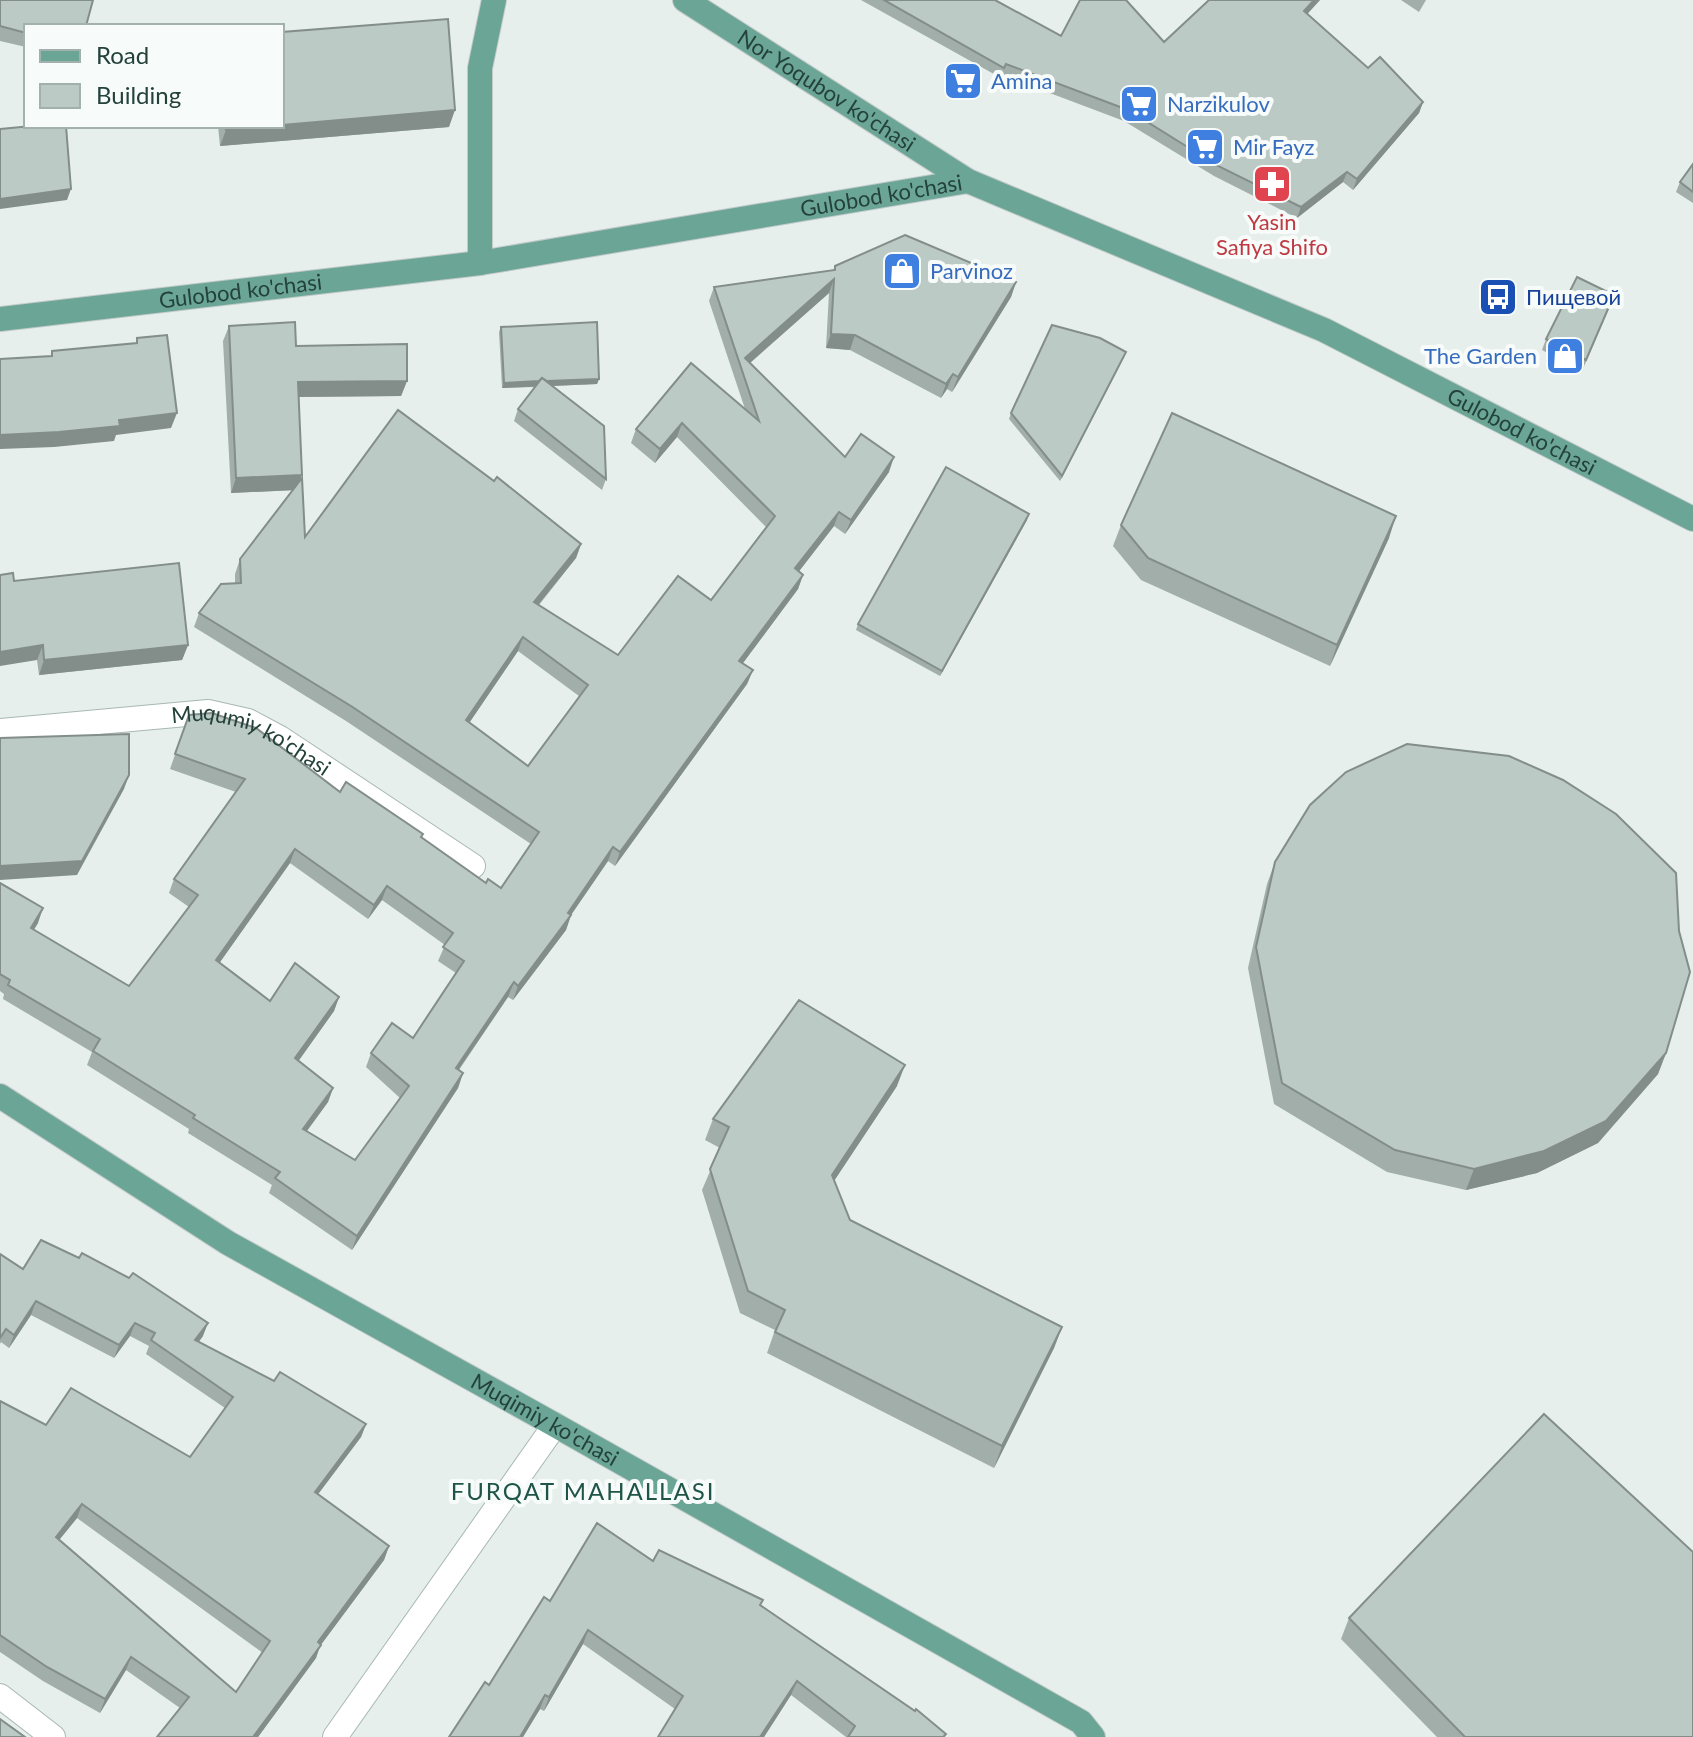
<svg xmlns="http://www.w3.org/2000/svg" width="1693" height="1737" font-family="Lato,sans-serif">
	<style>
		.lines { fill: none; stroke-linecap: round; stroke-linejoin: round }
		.minor-casing { stroke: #a8b8b2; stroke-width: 26 }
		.major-casing { stroke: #c2cac8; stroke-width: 26 }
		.minor { stroke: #fff; stroke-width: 24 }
		.major { stroke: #6aa596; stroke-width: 24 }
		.wall { fill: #a1aea9; fill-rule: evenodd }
		.shaded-wall { fill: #838d89 }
		.building { fill: #bbcac4; stroke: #838d89; stroke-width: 2; fill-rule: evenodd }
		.labels { text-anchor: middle; stroke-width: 8; stroke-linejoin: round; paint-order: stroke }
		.shop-label { font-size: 22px; fill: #366cbe; stroke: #f7fbf9; text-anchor: start }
		.street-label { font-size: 22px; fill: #24423a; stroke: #f7fbf9 }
		.health-label { font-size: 22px; fill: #be3a42; stroke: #f7fbf9 }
		.transit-label { font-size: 22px; fill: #164399; stroke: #f7fbf9; text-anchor: start }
		.neighbourhood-label { font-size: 24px; letter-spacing: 2px; fill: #1f5548; stroke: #f7fbf9 }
	</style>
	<rect width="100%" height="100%" fill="#e6efeb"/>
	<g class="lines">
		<defs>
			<g id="minor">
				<path id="s1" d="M0,731L208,712L248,721L280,738L473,866"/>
				<path d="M0,1696L53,1737"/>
				<path d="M335,1737L555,1425"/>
			</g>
			<g id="major">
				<path id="s2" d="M685,0L968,181L1324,330L1693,519"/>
				<path d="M480,263V68L494,0"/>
				<path id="s3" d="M0,319L480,263L968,181"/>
				<path id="s4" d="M0,1096L228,1243L555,1425L1081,1722L1093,1737"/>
			</g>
		</defs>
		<use href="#minor" class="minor-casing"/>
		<use href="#major" class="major-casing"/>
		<use href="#minor" class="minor"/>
		<use href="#major" class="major"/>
	</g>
	<g class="wall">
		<path d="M0,0L26,26V47L0,41Z"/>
		<path d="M861,0H995L1061,36L1164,42L1209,0H1320L1307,14L1368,68L1423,102L1419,113L1353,190L1343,182L1297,218L1214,176L1124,121L1002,75L1001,78Z"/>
		<path d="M1401,0H1426L1419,12Z"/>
		<path d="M218,126H282L449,127L220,146Z"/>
		<path d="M1693,164V203L1676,192L1680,182Z"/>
		<path d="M835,266L1016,282L1011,297L952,392L947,389L941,398L850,350L826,348L829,293L750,363L845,457L889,472L845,534L834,526L799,571L803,575L798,589L743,663L753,670L747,684L615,866L608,861L571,915L566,930L513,1000L508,997L459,1070L463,1073L458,1088L352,1250L269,1193L272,1185L188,1133L189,1129L87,1065L92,1052L3,999L4,994L0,991V883L38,923L33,930L129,986L189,907L169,893L174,879L236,792L170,769L189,715L423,834L422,838L486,883L501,888L531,844L346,721L194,627L199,613L235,583V574L240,559L293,490L231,493L223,341L229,326L407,381L401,396L299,397L300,481L305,537L494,481L581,544L576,558L539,605L618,655L711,600L766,527L677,437L655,463L631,443L636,429L745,409L709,301L714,287L833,270ZM518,651L579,696L528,766L469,723ZM290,863L368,919L382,900L445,945L438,961L456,973L413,1038L371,1053L366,1067L400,1098L355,1160L307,1131L328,1102L333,1088L298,1061L334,1011L339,997L270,1001L219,963Z"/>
		<path d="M1610,306L1582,371L1542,350L1546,339Z"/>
		<path d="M501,327L599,379L597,384L553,386L606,479L602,490L514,421L518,409L535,387L502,388L499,332Z"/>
		<path d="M1124,357L1060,481L1009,419L1011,413Z"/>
		<path d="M1027,520L940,676L856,630L858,624Z"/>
		<path d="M1121,525L1389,538L1330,666L1141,580L1113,546Z"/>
		<path d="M14,581L188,645L182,660L39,675L37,660Z"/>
		<path d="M1275,862L1666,1053L1658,1074L1598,1143L1537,1173L1466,1190L1387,1172L1274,1104L1248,968L1267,884Z"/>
		<path d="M897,1086L834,1181L850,1220L1062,1327L1054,1348L994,1468L767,1353L775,1330L740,1313L702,1190L720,1148L705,1140L713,1119Z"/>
		<path d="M0,1254L23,1269L203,1336L198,1342L274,1381L366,1424L361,1437L318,1494L389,1546L384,1560L320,1646L316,1658L258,1737L180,1708L126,1670L100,1713L43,1681L0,1652V1401L46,1425L190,1457L225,1408L146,1354L149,1346L130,1336L114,1358L31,1315L9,1348L1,1342L0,1344ZM77,1518L263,1653L236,1692L59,1540Z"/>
		<path d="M653,1561L761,1606L946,1734L945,1737H846L791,1695L764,1737H658L675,1709L583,1644L544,1711L540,1709L523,1737H449L489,1685L550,1601Z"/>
		<path d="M1349,1618L1693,1737H1437L1341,1639Z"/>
	</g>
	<g class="shaded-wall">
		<path d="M1314,0H1320L1300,22L1304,11Z"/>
		<path d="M1423,102L1419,113L1353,190L1357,179Z"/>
		<path d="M455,110L449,127L220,146L226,130L282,126V125Z"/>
		<path d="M1347,172L1343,182L1297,218L1301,207Z"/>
		<path d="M71,189L67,200L0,209V199Z"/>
		<path d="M834,279L829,293L742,370L745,358Z"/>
		<path d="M1016,282L1011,297L952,392L958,377Z"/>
		<path d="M831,334L855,335L850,350L826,348Z"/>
		<path d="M1126,352L1124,357L1060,481L1062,476Z"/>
		<path d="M953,374L947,389L941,398L946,384Z"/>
		<path d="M599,379L597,384L502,388L504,383Z"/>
		<path d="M407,381L401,396L292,397L298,382Z"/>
		<path d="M177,413L171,428L116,435L114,441L54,447L0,449V435Z"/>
		<path d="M682,423L677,437L655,463L660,449Z"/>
		<path d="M894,457L889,472L845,534L851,520Z"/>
		<path d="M302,475L297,490L231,493L236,478Z"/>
		<path d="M839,512L834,526L790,583L795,568Z"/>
		<path d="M1029,514L1027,520L940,676L942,671Z"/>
		<path d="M1396,516L1389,538L1330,666L1337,645Z"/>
		<path d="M581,544L576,558L529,616L534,602Z"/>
		<path d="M803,575L798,589L734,675L739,661Z"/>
		<path d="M523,637L518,651L461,735L466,720Z"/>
		<path d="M43,645L37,660L0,666V652Z"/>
		<path d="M188,645L182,660L39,675L44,660Z"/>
		<path d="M753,670L747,684L615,866L620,852Z"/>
		<path d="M129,775L124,789L77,875L0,880V866Z"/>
		<path d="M613,847L608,861L571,915L566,930L513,1000L518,986Z"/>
		<path d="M295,849L290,863L211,975L216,960Z"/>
		<path d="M387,886L382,900L368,919L374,905Z"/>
		<path d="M43,908L38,923L26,943L31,928Z"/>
		<path d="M514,982L508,997L450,1082L456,1068Z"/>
		<path d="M339,997L334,1011L290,1073L295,1058Z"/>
		<path d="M1666,1053L1658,1074L1598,1143L1537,1173L1466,1190L1474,1169Z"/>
		<path d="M905,1065L897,1086L824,1196L832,1175Z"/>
		<path d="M463,1073L458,1088L352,1250L357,1236Z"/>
		<path d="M333,1088L328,1102L298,1143L303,1129Z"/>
		<path d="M36,1301L31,1315L9,1348L14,1335Z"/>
		<path d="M135,1323L130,1336L114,1358L119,1345Z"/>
		<path d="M208,1323L203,1336L190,1354L195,1340Z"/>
		<path d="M1062,1327L1054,1348L994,1468L1002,1446Z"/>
		<path d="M366,1424L361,1437L310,1505L315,1492Z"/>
		<path d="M82,1504L77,1518L51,1550L56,1537Z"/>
		<path d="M389,1546L384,1560L320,1646L316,1658L258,1737H253L318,1642Z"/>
		<path d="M588,1630L583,1644L544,1711L549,1697Z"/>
		<path d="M131,1657L126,1670L100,1713L105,1699Z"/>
		<path d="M797,1681L791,1695L764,1737H760Z"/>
		<path d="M545,1695L540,1709L523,1737H520Z"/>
	</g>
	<g class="building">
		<path d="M0,0H93L86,26H26V33L0,26Z"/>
		<path d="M884,0H995L1061,36L1080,0H1126L1164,42L1209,0H1314L1304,11L1368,68L1380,57L1423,102L1357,179L1347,172L1301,207L1218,166L1128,110L1006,64L1004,68Z"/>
		<path d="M448,19L455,110L282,125V32Z"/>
		<path d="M32,126H66L71,189L0,199V129Z"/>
		<path d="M225,126H269L226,130Z"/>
		<path d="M1693,164V192L1680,182Z"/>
		<path d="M905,235L1016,282L958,377L953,374L946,384L855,335L831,334L834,279L745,358L845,457L861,434L894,457L851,520L839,512L795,568L803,575L739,661L753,670L620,852L613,847L568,913L571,915L518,986L514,982L456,1068L463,1073L357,1236L275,1178L280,1172L193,1118L195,1115L93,1051L100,1039L8,985L10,980L0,974V883L43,908L31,928L129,986L198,895L174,879L245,779L175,754L189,715L212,713L256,728L340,792L346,782L423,834L421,837L486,883L488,879L501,888L539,832L351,706L199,613L221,584L241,583L240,559L302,478L305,537L398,410L494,481L497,477L581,544L534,602L618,655L678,576L711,600L775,516L682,423L660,449L636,429L691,363L759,421L714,287L835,270V266ZM523,637L588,685L528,766L466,720ZM295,849L374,905L387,886L453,933L443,947L464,961L413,1038L392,1023L371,1053L409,1086L355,1160L303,1129L333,1088L295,1058L339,997L295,963L270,1001L216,960Z"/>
		<path d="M1577,277L1614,295L1586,360L1546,339Z"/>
		<path d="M295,322L296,346L407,344V381L298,382L302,475L236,478L229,326Z"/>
		<path d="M597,322L599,379L547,381L542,378L539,381L504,383L501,327Z"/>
		<path d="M1052,325L1100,338L1126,352L1062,476L1011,413Z"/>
		<path d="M167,335L177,413L119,420L120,426L59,432L0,435V359L52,356V351L137,343V338Z"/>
		<path d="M542,378L604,426L606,479L518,409Z"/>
		<path d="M1172,413L1396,516L1337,645L1148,558L1121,525Z"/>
		<path d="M946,467L1029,514L942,671L858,624Z"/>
		<path d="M179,563L188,645L44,660L43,645L0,652V575L13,573L14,581Z"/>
		<path d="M129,734V775L82,861L0,866V738Z"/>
		<path d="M1407,744L1509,756L1563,780L1616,814L1676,873L1679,931L1690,972L1666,1053L1606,1121L1544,1151L1474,1169L1395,1150L1282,1083L1256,947L1275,862L1310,805L1346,772Z"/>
		<path d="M799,1000L905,1065L832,1175L850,1220L1062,1327L1002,1446L775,1332L785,1310L748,1291L710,1169L729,1127L713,1119Z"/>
		<path d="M41,1240L79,1258L82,1253L129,1278L133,1273L208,1323L195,1340L274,1381L280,1372L366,1424L315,1492L389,1546L318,1642L321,1645L253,1737H157L189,1697L131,1657L105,1699L47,1667L0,1635V1401L46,1425L71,1388L190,1457L233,1397L151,1340L155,1333L135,1323L119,1345L36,1301L14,1335L6,1329L0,1338V1254L23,1269ZM82,1504L270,1641L236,1692L56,1537Z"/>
		<path d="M1544,1414L1693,1552V1737H1465L1349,1618Z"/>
		<path d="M597,1523L653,1561L659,1550L763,1600L760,1605L915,1711L916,1709L946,1734L943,1737H848L855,1726L797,1681L760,1737H658L683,1696L588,1630L549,1697L545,1695L520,1737H449L485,1682L489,1685L544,1597L550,1601Z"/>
		<path d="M0,1719L25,1737H0Z"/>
	</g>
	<defs>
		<symbol id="supermarket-square" viewBox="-11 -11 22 22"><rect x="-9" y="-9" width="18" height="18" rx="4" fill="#3f7fe0" stroke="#f7fbf9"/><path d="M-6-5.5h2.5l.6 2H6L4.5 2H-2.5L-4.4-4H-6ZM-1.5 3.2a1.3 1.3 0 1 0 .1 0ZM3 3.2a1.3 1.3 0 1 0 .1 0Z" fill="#fff"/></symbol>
		<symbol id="pharmacy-square" viewBox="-11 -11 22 22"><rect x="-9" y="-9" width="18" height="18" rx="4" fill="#e0444e" stroke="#f7fbf9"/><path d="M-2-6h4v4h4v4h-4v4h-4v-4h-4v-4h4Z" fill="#fff"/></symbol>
		<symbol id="shop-square" viewBox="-11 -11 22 22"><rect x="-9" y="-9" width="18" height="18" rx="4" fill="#3f7fe0" stroke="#f7fbf9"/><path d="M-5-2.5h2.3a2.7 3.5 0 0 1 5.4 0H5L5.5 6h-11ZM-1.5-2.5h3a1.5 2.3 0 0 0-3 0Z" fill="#fff"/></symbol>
		<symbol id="bus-square" viewBox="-11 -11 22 22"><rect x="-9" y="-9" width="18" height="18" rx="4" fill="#1a4fb4" stroke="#f7fbf9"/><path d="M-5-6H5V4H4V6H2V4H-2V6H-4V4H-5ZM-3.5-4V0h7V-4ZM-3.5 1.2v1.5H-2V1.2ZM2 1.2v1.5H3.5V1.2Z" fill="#fff"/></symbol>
	</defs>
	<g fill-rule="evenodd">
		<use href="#supermarket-square" x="941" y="59" width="44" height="44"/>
		<use href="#supermarket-square" x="1117" y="82" width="44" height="44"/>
		<use href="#supermarket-square" x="1183" y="125" width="44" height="44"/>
		<use href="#pharmacy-square" x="1250" y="162" width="44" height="44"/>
		<use href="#shop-square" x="880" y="249" width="44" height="44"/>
		<use href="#bus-square" x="1476" y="275" width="44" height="44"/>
		<use href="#shop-square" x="1543" y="334" width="44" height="44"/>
	</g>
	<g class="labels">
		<g class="shop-label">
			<text x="991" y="89">Amina</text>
			<text x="1167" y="112">Narzikulov</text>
			<text x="1233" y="155">Mir Fayz</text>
			<text x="930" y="279">Parvinoz</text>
			<text x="1537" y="364" text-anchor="end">The Garden</text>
		</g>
		<g class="street-label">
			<text dy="8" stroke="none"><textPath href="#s2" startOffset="168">Nor Yoqubov ko'chasi</textPath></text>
			<text dy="8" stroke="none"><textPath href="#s3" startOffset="890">Gulobod ko'chasi</textPath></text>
			<text dy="8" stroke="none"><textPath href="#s3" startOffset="242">Gulobod ko'chasi</textPath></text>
			<text dy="8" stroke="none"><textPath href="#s2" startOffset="944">Gulobod ko'chasi</textPath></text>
			<text dy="8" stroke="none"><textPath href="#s1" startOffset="258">Muqumiy ko'chasi</textPath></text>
			<text dy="8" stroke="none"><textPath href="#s4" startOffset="634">Muqimiy ko'chasi</textPath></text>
		</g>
		<g class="health-label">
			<text x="1272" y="230">Yasin<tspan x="1272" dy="25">Safiya Shifo</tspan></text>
		</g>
		<g class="transit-label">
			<text x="1526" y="305">Пищевой</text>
		</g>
		<g class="neighbourhood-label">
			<text x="583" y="1500">FURQAT MAHALLASI</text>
		</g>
	</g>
	<rect x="24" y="24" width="260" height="104" fill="#f7fbf9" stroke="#a3b1ad" stroke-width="2"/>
	<rect x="40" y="50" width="40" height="12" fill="#6aa596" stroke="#a3b1ad" stroke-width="2"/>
	<text x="96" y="64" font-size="24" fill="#24423a">Road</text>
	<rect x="40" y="84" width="40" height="24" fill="#bbcac4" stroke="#a3b1ad" stroke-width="2"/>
	<text x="96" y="104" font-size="24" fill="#24423a">Building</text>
</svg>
